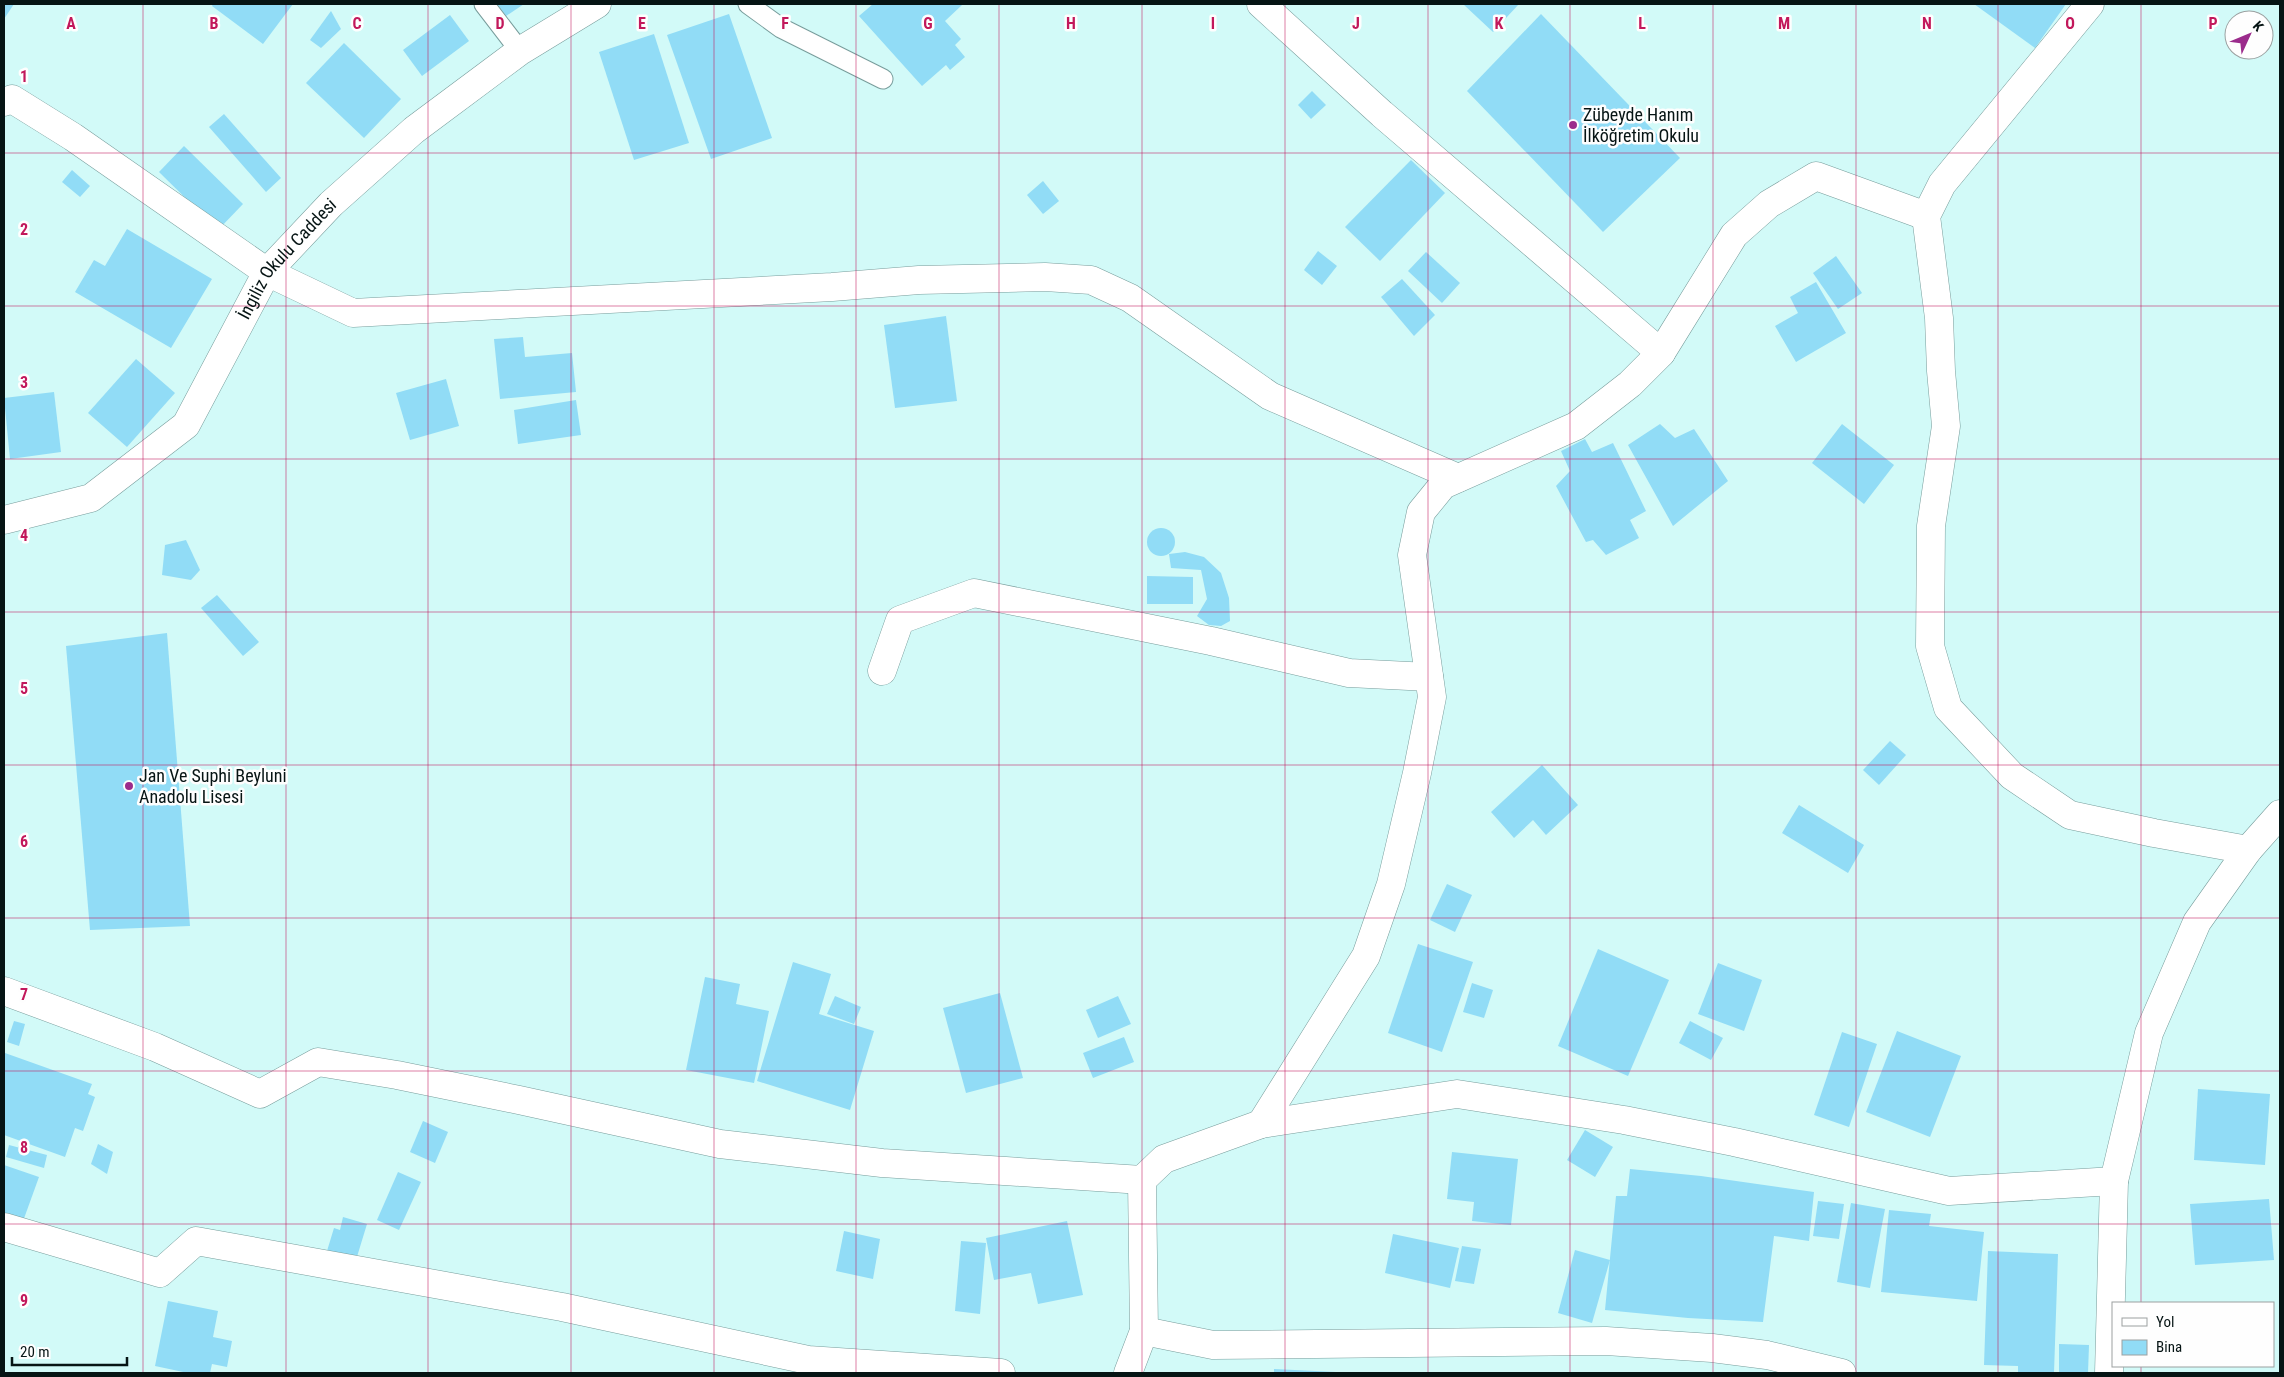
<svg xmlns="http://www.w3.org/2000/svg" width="2284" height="1377" font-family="'Roboto Condensed',sans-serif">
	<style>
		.building { fill: #91dcf6 }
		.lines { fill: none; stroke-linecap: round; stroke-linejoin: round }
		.lane-casing { stroke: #789d9c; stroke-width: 21 }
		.street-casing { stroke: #789d9c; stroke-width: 29 }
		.lane { stroke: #fff; stroke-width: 19 }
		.street { stroke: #fff; stroke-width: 28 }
		.grid { fill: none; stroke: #c2185b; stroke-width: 1; stroke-opacity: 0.55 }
		.poi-dot { fill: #9b2c8c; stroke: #fefefe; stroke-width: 2 }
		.labels { text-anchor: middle; stroke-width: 5; stroke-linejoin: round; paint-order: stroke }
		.poi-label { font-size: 18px; fill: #061414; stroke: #fefefe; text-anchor: start }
		.street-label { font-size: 18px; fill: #061414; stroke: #fefefe }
		.grid-label { font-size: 16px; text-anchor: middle; font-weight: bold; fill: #c2185b; stroke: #fefefe; stroke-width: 5; stroke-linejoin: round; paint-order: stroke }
	</style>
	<rect width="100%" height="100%" fill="#d2faf8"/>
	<g class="building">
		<path d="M4,4H14L4,19Z"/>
		<path d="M213,4H293L263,44L212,6Z"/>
		<path d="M497,4H524L506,16Z"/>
		<path d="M873,4H961L962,5L945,21L961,39L955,45L965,57L950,70L946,65L922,86L859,16Z"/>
		<path d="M1463,4H1519L1493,32Z"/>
		<path d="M1974,4H2066L2035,48Z"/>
		<path d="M331,11L341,29L321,48L310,40Z"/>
		<path d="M729,14L772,138L711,159L667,35Z"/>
		<path d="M1541,14L1680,158L1603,232L1467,91Z"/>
		<path d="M450,15L469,41L422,76L403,50Z"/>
		<path d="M654,34L689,143L634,160L599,52Z"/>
		<path d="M344,43L401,99L364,138L306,83Z"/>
		<path d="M1312,91L1326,105L1311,119L1298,105Z"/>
		<path d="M224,114L281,178L266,192L209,127Z"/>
		<path d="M184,146L243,204L218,230L159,172Z"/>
		<path d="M1411,160L1445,193L1380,261L1345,227Z"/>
		<path d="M72,170L90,186L80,197L62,182Z"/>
		<path d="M1043,181L1059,201L1043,214L1027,195Z"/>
		<path d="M127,229L212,279L171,348L75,292L94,260L105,266Z"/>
		<path d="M1318,251L1337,266L1322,285L1304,270Z"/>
		<path d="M1426,252L1460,283L1442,303L1408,271Z"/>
		<path d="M1836,256L1862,293L1838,309L1813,273Z"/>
		<path d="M1402,279L1435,315L1414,336L1381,297Z"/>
		<path d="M1816,282L1846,333L1796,362L1775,326L1798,313L1790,297Z"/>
		<path d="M946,316L957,401L895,408L884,325Z"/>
		<path d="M523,337L525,357L572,353L576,392L500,399L494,339Z"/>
		<path d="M136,359L175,393L127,447L88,413Z"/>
		<path d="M446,379L459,426L410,440L396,393Z"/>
		<path d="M54,392L61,452L10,459L4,398Z"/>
		<path d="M576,400L581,435L518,444L514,410Z"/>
		<path d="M1660,424L1675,438L1694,429L1728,481L1673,526L1628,445Z"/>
		<path d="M1842,424L1894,465L1864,504L1812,463Z"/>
		<path d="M1585,439L1592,452L1613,443L1646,511L1630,520L1639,538L1606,555L1593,540L1586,542L1556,486L1570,471L1561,451Z"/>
		<circle cx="1161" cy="542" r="14"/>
		<path d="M186,540L200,570L191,580L162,575L165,545Z"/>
		<path d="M1185,552L1204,557L1221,573L1229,598L1230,621L1221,626L1209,625L1197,616L1207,599L1201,570L1171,568L1169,554Z"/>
		<path d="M1147,576L1193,577V604H1147Z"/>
		<path d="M217,595L259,642L243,656L201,608Z"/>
		<path d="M167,633L190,926L90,930L66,646Z"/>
		<path d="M1890,741L1906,755L1879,785L1863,770Z"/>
		<path d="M1542,765L1578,805L1546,835L1533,820L1514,838L1491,812Z"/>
		<path d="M1799,805L1864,845L1848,873L1782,833Z"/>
		<path d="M1447,884L1472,895L1455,932L1430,920Z"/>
		<path d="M1418,944L1473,962L1442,1052L1388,1033Z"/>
		<path d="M1598,949L1669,980L1628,1076L1558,1046Z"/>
		<path d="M793,962L831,974L819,1014L874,1031L850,1110L757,1081Z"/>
		<path d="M1718,963L1762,980L1744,1031L1698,1014Z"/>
		<path d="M705,977L740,984L736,1004L769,1011L754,1083L686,1070Z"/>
		<path d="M1472,983L1493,990L1484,1018L1463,1012Z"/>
		<path d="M1000,993L1023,1078L966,1093L943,1008Z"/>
		<path d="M835,996L861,1007L854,1024L827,1014Z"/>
		<path d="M1118,996L1131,1024L1098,1038L1086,1010Z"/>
		<path d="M14,1021L25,1024L19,1046L7,1042Z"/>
		<path d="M1690,1021L1723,1038L1711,1060L1679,1043Z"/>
		<path d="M1897,1031L1961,1056L1930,1137L1866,1112Z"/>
		<path d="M1842,1032L1877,1044L1849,1127L1814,1115Z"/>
		<path d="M1124,1037L1134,1062L1093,1078L1083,1053Z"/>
		<path d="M5,1053L92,1084L88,1094L95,1097L83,1131L75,1128L65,1157L4,1135Z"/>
		<path d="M2198,1089L2270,1094L2265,1165L2194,1160Z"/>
		<path d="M423,1121L448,1132L435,1163L410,1152Z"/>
		<path d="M1585,1130L1613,1147L1595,1177L1567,1160Z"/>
		<path d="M98,1144L113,1152L107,1174L91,1164Z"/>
		<path d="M9,1145L47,1155L44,1168L6,1157Z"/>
		<path d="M1452,1152L1518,1159L1511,1225L1472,1221L1474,1202L1447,1199Z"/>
		<path d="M4,1165L39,1177L22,1224L4,1217Z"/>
		<path d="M1630,1169L1701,1176L1814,1192L1809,1241L1774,1236L1763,1322L1688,1318L1605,1310L1616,1196H1627Z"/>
		<path d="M398,1172L421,1182L399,1230L377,1220Z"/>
		<path d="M2269,1199L2274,1260L2195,1265L2190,1204Z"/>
		<path d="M1818,1201L1844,1204L1839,1239L1813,1236Z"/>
		<path d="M1851,1203L1885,1209L1870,1288L1837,1282Z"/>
		<path d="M1889,1210L1931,1214L1929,1226L1984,1232L1977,1301L1881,1292Z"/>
		<path d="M343,1217L367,1224L356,1260L327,1251L334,1228L340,1230Z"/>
		<path d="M1067,1221L1083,1295L1038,1304L1031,1273L994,1280L986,1238Z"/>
		<path d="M844,1231L880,1239L873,1279L836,1271Z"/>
		<path d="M1393,1234L1459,1248L1450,1288L1385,1273Z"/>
		<path d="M961,1241L986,1243L980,1314L955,1311Z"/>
		<path d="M1462,1246L1481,1249L1474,1284L1455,1281Z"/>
		<path d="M1575,1250L1610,1260L1592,1323L1558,1313Z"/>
		<path d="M1988,1251L2058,1254L2054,1373H2018V1366L1984,1365Z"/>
		<path d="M168,1301L218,1311L213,1337L232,1341L227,1367L212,1364L210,1373H188L155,1366Z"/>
		<path d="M2059,1344L2089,1345L2088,1373H2059Z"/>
		<path d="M1274,1369L1336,1372V1373H1274Z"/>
	</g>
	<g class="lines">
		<defs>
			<g id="lane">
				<path d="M484,4L520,51"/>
				<path d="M748,4L781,28L883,79"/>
			</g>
			<g id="street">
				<path d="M1261,4L1382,114L1661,353"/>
				<path d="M2090,4L1942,184L1926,216L1939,318L1941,371L1946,426L1931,526L1930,646L1948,708L2012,776L2070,815L2154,833L2248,850"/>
				<path d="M4,102L12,99L73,137L267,272L353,313L832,287L919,280L1045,277L1091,280L1130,298L1270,396L1458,478"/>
				<path id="s1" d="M4,520L91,498L186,425L267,272L331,204L414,130L520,51L597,4"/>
				<path d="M882,671L900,620L974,593L1211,641L1349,673L1429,677"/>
				<path d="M4,991L155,1047L260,1094L318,1062L397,1075L519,1100L720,1144L882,1163L1142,1180"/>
				<path d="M1261,1124L1366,956L1391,884L1417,773L1432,697L1412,555L1421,512L1443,485L1576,426L1630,384L1661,353L1734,235L1769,204L1816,176L1926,216"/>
				<path d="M4,1227L160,1273L196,1241L562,1307L808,1360L1001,1373"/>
				<path d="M1144,1331L1213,1345L1606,1341L1712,1348L1767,1355L1842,1373"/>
				<path d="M1128,1373L1144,1331L1142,1180L1164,1159L1261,1124L1457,1094L1624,1120L1734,1142L1949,1191L2114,1181L2149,1033L2197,922L2248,850L2280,814"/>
				<path d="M2109,1373L2114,1181"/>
			</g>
		</defs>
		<use href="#lane" class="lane-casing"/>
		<use href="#street" class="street-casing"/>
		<use href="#lane" class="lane"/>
		<use href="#street" class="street"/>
	</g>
	<path class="grid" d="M143,4V1373M286,4V1373M428,4V1373M571,4V1373M714,4V1373M856,4V1373M999,4V1373M1142,4V1373M1285,4V1373M1428,4V1373M1570,4V1373M1713,4V1373M1856,4V1373M1998,4V1373M2141,4V1303M4,153H2280M4,306H2280M4,459H2280M4,612H2280M4,765H2280M4,918H2280M4,1071H2280M4,1224H2280M2141,1366V1373"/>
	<g class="poi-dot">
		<circle cx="1573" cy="125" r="5"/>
		<circle cx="129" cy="786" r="5"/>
	</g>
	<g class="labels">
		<g class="poi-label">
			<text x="1583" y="121">Zübeyde Hanım<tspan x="1583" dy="21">İlköğretim Okulu</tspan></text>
			<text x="139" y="782">Jan Ve Suphi Beyluni<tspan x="139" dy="21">Anadolu Lisesi</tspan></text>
		</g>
		<g class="street-label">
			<text dy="6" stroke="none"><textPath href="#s1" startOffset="405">İngiliz Okulu Caddesi</textPath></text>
		</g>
	</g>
	<g class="grid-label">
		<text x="71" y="29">A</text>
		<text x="214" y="29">B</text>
		<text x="357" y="29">C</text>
		<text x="500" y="29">D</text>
		<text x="642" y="29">E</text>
		<text x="785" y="29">F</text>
		<text x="928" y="29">G</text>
		<text x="1071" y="29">H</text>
		<text x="1213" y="29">I</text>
		<text x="1356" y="29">J</text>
		<text x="1499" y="29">K</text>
		<text x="1642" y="29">L</text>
		<text x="1784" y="29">M</text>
		<text x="1927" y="29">N</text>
		<text x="2070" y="29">O</text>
		<text x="2213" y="29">P</text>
		<text x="24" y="82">1</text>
		<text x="24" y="235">2</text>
		<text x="24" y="388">3</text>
		<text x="24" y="541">4</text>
		<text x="24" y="694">5</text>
		<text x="24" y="847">6</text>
		<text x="24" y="1000">7</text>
		<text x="24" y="1153">8</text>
		<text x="24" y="1306">9</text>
	</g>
	<rect width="2284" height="1377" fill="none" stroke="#061414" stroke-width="10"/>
	<rect x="2112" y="1302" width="162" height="65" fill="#fefefe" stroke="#9ba0a0"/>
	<rect x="2122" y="1318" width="25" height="8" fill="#ffffff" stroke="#9ba0a0"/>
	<text x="2156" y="1327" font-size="15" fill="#061414">Yol</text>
	<rect x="2122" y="1340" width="25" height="15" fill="#91dcf6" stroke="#9ba0a0"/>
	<text x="2156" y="1352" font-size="15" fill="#061414">Bina</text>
	<g transform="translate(2249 35) rotate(46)"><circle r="24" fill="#fefefe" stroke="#9ba0a0"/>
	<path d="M0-4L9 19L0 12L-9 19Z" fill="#9b2c8c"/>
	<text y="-8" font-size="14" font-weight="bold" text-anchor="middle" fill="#061414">K</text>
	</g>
	<path d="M12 1357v8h115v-8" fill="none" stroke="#061414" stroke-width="2.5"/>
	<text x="20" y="1357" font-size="15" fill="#061414" stroke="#fefefe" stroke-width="4" paint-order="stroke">20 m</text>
</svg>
